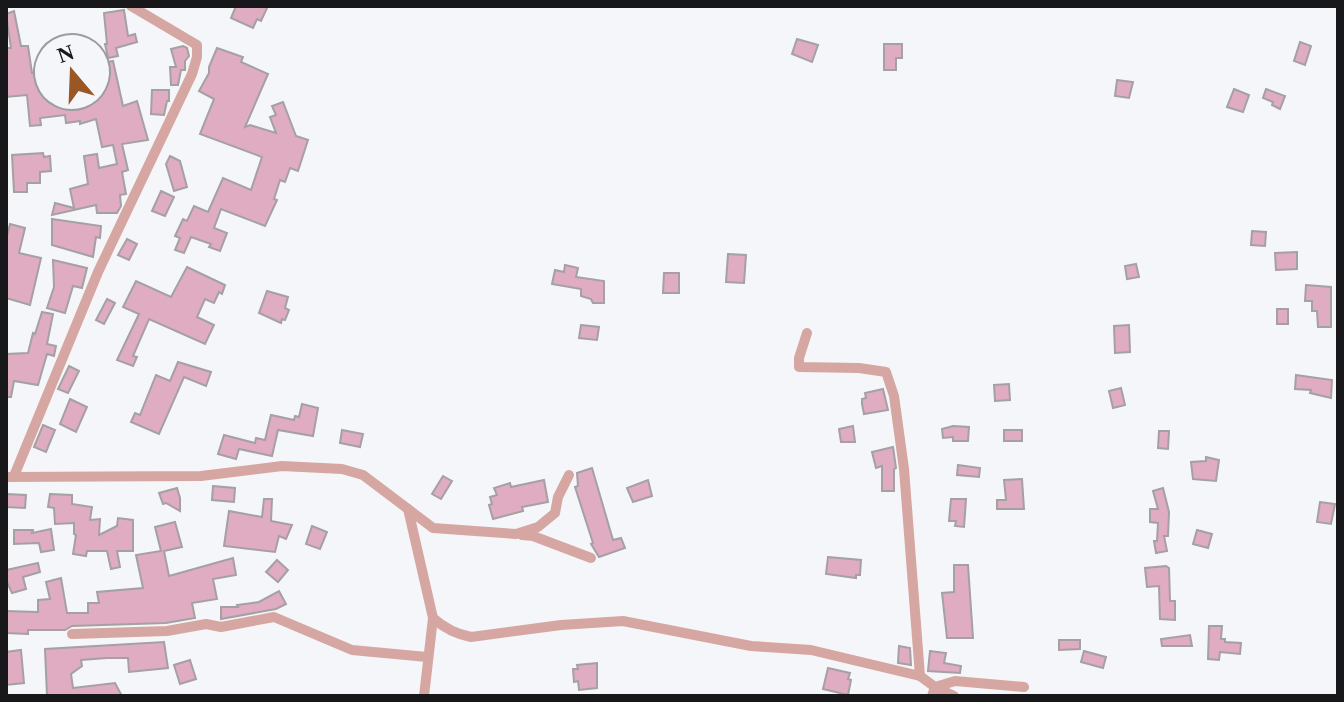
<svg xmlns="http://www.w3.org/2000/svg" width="1344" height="702" font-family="Georgia,serif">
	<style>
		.building { fill: #dfacc2; stroke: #a5a0a2; stroke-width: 2 }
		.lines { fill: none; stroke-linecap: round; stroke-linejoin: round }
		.minor { stroke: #d6a7a2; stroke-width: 10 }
	</style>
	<rect width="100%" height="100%" fill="#f5f6fa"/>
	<g class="building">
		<path d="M236,6H268L261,21L257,19L253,28L231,18Z"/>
		<path d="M124,10L128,36L135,34L137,42L116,48L118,56L108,58L105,44H107L104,13Z"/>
		<path d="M14,11L21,46H28L32,73L48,72V96H96V64L113,61L123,106L137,101L148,140L122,144L128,170L122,172L126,194L120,195L121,206L117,213H97L96,205L52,215L55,203L74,208L70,189L88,184L84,156L97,154L99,168L117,164L113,145L102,147L96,119L80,124V121L66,123L65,115L40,118L41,125L30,126L27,95L6,97V48H11L6,14Z"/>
		<path d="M797,39L818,45L812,62L792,54Z"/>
		<path d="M1300,42L1311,46L1305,65L1294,61Z"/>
		<path d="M884,44H902V58H896V70H884Z"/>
		<path d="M183,46L187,48L189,56L185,61V70H181L178,85H171L170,67H176L171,49Z"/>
		<path d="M217,48L243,57L241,62L268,74L245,127L250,125L276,133L270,117L276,115L272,106L283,102L296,136L308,140L298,171L290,168L285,182L280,180L274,199L277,200L265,226L221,209L214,228L227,233L220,251L209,247L211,244L191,237L184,253L175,250L180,238L175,236L183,219L187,221L194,206L208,212L223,178L251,190L262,157L200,134L214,99L199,91L209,73V67Z"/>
		<path d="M1117,80L1133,82L1129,98L1115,96Z"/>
		<path d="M1234,89L1249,95L1243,112L1227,107Z"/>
		<path d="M1266,89L1285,96L1280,109L1272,105L1273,102L1263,98Z"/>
		<path d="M152,90H169V101H167L164,115L151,114Z"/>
		<path d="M43,153L44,157L50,156L51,171L40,172V183H27V192H14L12,155Z"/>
		<path d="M170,156L180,161L187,187L174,191L166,164Z"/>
		<path d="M161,191L174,197L165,216L152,211Z"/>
		<path d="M52,219L101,226L100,238L96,237L93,257L52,245Z"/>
		<path d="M10,224L25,228L19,253L41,258L30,305L6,298V240Z"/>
		<path d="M1252,231L1266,232L1265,246L1251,245Z"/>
		<path d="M127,239L137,244L129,260L118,255Z"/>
		<path d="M1297,252V269L1276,270L1275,253Z"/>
		<path d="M728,254L746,255L744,283L726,282Z"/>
		<path d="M53,260L87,268L82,288L73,286L65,313L47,308L54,287Z"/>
		<path d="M1136,264L1139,277L1127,279L1125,266Z"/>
		<path d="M565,265L578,268L576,277L604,281V303H593L591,299L581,296V289L552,284L555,270L564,272Z"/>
		<path d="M187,267L225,285L222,294L219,292L214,303L205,299L197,317L214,325L205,344L149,319L133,356L137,357L133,366L117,360L139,314L123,307L136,281L171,297Z"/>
		<path d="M664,273H679V293H663Z"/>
		<path d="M1306,285L1331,287V327H1318L1317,311H1312V301H1305Z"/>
		<path d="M267,291L288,297L285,308L289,310L285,320L282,319L281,323L259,313Z"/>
		<path d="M107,299L115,303L104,324L96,320Z"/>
		<rect x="1277" y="309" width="11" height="15"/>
		<path d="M42,312L53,314L47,344L56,346L54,356L47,354L38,385L14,381L11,397H6V354L28,353L33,333L35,334Z"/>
		<path d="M581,325L599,327L597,340L579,338Z"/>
		<path d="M1129,325L1130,352L1115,353L1114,326Z"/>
		<path d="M178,362L211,372L206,386L184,377L159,434L131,422L135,413L140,415L156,375L170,381Z"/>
		<path d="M69,366L79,371L68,393L58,389Z"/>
		<path d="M1296,375L1332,380L1331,398L1310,393L1311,390L1295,389Z"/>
		<path d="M1009,384L1010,400L995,401L994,385Z"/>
		<path d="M1121,388L1125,405L1113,408L1109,391Z"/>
		<path d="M883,389L888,410L864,414L862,404V399L866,398L865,393Z"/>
		<path d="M70,399L87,407L76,432L60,424Z"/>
		<path d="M302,404L318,408L313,436L278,430L272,456L239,449L236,459L218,454L224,435L255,443L256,438L265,440L271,415L294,420L295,416L299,417Z"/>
		<path d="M43,425L55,430L46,452L34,447Z"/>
		<path d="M853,426L855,442H841L839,429Z"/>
		<path d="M953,426L969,427L968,441H953V437L943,438L942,429Z"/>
		<path d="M342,430L363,434L360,447L340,443Z"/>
		<rect x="1004" y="430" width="18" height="11"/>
		<path d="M1159,431H1169L1168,449L1158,448Z"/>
		<path d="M893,447L896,468L894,469V491H882V466L876,468L872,452Z"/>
		<path d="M1206,457L1219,460L1216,481L1193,479L1191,462L1206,461Z"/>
		<path d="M958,465L980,468L979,477L957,475Z"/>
		<path d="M592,468L613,540L621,538L625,548L599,557L591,544L593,543L575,487L578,486L577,473Z"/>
		<path d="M443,476L452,481L441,499L432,494Z"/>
		<path d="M1022,479L1024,509H997V500H1006L1004,480Z"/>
		<path d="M544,480L548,502L522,507L523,511L493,519L489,505L492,504L490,497L497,495L494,488L510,483L511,487Z"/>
		<path d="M648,480L652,496L633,502L627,488Z"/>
		<path d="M213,486L235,488L234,502L212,500Z"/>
		<path d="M177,488L180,498V511L166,503L163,504L159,493Z"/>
		<path d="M1163,488L1169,512L1168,536H1164L1167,551L1156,553L1154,541H1157L1158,523L1150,522V509H1158L1153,491Z"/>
		<path d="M6,494L26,495L25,508L6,507Z"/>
		<path d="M50,494L72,495V504L92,507L90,520L100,519L99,535L117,526L118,518L133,520V551H117L120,567L111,569L107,551H87L86,556L73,554L76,535L74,534V523L55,524L54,508L48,507Z"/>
		<path d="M264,499H272L271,521L292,525L286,539L279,536L275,552L224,546L229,511L262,517Z"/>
		<path d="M951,499H966L964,527L955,526L956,521H949Z"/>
		<path d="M1320,502L1335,504L1331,524L1317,522Z"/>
		<path d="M175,522L182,547L164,551L169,576L233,558L236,575L213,579L217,599L192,603L195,618L166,623L72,626L65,630H28V634L6,633V611L38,612V600L50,599L46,582L61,578L67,613H88V603H99L97,592L143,588L136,555L161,551L155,527Z"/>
		<path d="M312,526L327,532L320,549L306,544Z"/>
		<path d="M51,529L54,550L41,552L39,543L14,544V530H33L32,533Z"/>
		<path d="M1197,530L1212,534L1208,548L1193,544Z"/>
		<path d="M828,557L861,560L860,575H856V578L826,574Z"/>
		<path d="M277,560L288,570L278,582L266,572Z"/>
		<path d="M38,563L40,572L23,577L26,589L12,593L6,580V570Z"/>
		<path d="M954,565H968L973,638H947L942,593L954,592Z"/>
		<path d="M1166,566L1169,568L1170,601H1175V620L1160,619L1159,586L1147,587L1145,568Z"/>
		<path d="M279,591L286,604L276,609L221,619V607H238L237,605L259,602Z"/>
		<path d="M1209,626H1222L1221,639H1225V642L1241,643L1240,654L1220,652L1219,660L1208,659Z"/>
		<path d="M1190,635L1192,646H1162L1161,639Z"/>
		<path d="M1059,640H1080V649L1059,650Z"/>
		<path d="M164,642L168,668L129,672L128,658H107L81,660L82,666L71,674L73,688L115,683L122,696H47L45,649Z"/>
		<path d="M899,646L910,648L911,665L898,663Z"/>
		<path d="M21,650L24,683L6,685V652Z"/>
		<path d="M930,651L946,653L944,663L961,666L960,673L928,671Z"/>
		<path d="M1084,651L1106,657L1103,668L1081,662Z"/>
		<path d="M190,660L196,679L180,684L174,665Z"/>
		<path d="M597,663V688L579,690L578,681L574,682L573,669H578L577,665Z"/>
		<path d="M828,668L850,673L848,679L851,680L848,695L823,689Z"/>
	</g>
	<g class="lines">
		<g class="minor">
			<path d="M807,333L799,358V367L859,368L886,372L894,396L904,469L920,676"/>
			<path d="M14,476L98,272L192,74L197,57V45L131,6"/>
			<path d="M6,477L201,476L282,466L342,469L363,475L408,509L433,618C445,629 456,634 471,637L561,625L623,621L751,646L811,650L920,676L935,687L954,696"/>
			<path d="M408,509L433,528L516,534L538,527L555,513L558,497L569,475"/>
			<path d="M522,535L533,536L591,558"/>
			<path d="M72,634L167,631L206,624L221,627L274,617L352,650L427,657"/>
			<path d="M424,696L433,618"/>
			<path d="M932,696L935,687L955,681L1024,687"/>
		</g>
	</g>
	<rect width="1344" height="702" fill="none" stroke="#18181a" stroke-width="16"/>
	<g transform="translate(72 72) rotate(341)"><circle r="38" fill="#f5f6fa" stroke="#9d9da0" stroke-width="2"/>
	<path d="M0-6L14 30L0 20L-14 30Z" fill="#9a5726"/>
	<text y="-12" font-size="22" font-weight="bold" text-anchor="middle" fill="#18181a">N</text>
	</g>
</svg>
